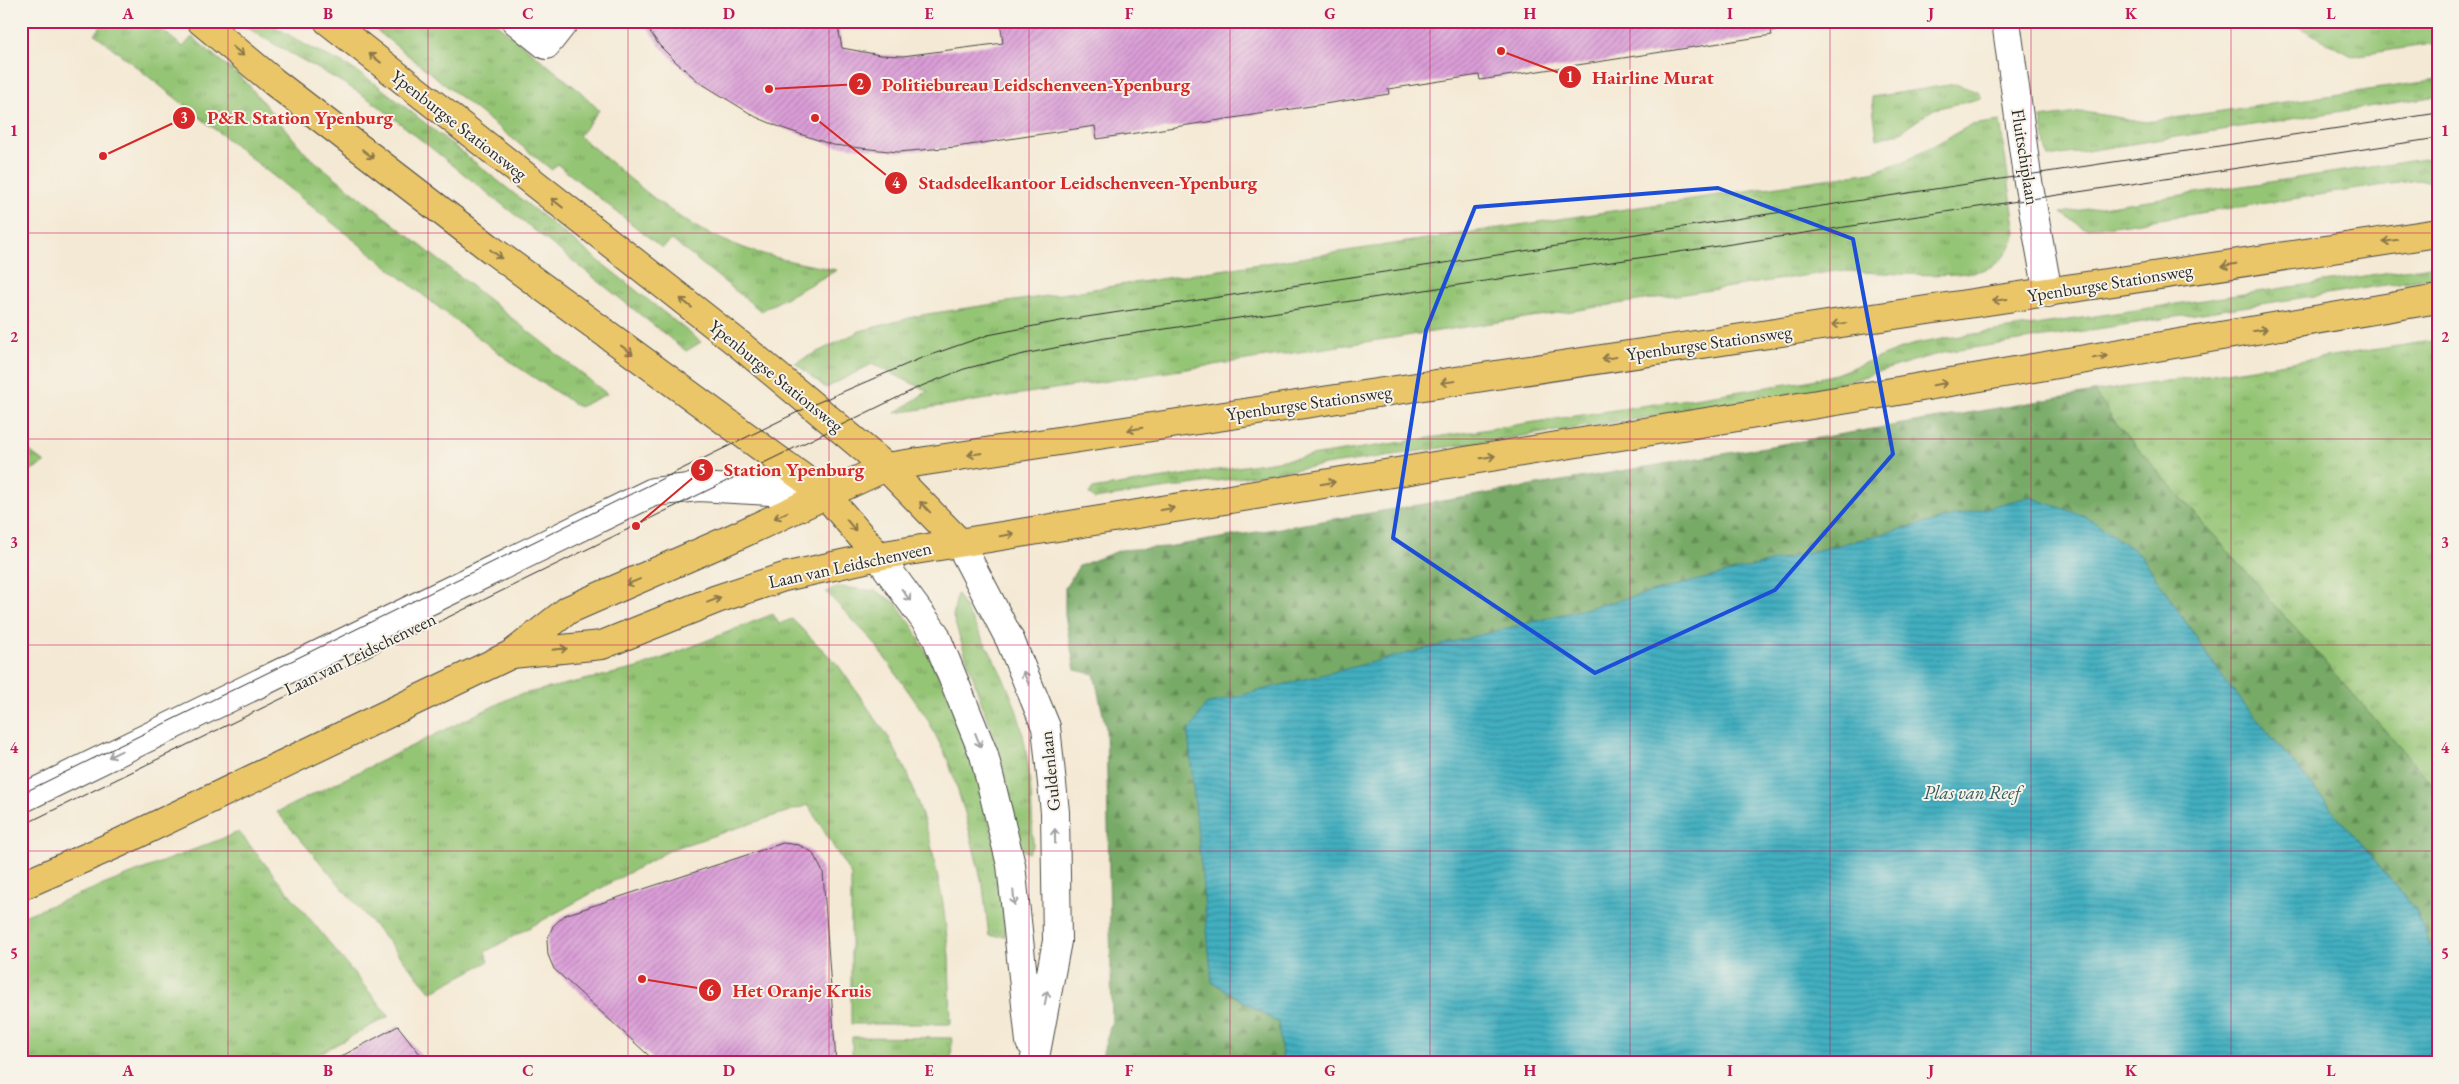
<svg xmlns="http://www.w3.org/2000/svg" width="2459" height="1084" font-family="'EB Garamond',serif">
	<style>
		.grass { fill: url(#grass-tufts); stroke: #607850 }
		.forest { fill: url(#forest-firs); stroke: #516a48 }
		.water { fill: url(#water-rules); stroke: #366d76 }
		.building { fill: url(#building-hatch) }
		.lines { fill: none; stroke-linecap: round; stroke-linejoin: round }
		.minor-casing { stroke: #494844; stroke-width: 30 }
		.major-casing { stroke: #494844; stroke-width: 30 }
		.minor { stroke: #fff; stroke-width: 28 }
		.major { stroke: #ebc669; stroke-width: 28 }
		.tram { stroke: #2b2b2b; stroke-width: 1 }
		.oneway { stroke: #8b784a }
		.oneway2 { stroke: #a0a0a0 }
		.marked { fill: none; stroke: #1d4ed8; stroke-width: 4; stroke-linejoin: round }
		.grid { fill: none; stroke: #c2185b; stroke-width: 1; stroke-opacity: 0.55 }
		.labels { text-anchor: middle; stroke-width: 4; stroke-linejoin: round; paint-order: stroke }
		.street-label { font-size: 18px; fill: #2b2b2b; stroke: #f7f3e8 }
		.water-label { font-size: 19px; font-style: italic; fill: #33595f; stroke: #f7f3e8 }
		.leader { fill: none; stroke: #d62828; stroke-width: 2 }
		.callout-dot { fill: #d62828; stroke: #f7f3e8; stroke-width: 2 }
		.mark-label { font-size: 15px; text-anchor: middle; font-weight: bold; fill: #fff }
		.callout-label { font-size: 19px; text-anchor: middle; font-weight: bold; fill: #d62828; stroke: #f7f3e8; stroke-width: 4; stroke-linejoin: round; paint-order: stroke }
		.neatline { fill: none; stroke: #c2185b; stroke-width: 2 }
		.grid-label { font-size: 16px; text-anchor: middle; font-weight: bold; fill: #c2185b }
	</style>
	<defs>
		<pattern id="grass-tufts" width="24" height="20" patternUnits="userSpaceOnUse" patternTransform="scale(1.25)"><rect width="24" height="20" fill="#94c575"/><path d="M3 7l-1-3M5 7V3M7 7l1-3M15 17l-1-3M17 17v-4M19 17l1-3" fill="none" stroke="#79a060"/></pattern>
		<pattern id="forest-firs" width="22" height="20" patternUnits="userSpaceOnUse" patternTransform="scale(1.25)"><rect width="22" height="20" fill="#7a6"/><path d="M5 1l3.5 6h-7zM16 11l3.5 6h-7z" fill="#628b54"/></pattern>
		<pattern id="water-rules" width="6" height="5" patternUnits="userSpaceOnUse" patternTransform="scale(1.25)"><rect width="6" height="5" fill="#42afc0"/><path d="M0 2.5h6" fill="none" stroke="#378f9c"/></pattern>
		<pattern id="building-hatch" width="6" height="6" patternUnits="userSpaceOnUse" patternTransform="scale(1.25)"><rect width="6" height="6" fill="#db9ed8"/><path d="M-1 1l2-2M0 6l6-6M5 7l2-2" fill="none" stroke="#b281af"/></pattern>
	</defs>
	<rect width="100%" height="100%" fill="#f7f3e8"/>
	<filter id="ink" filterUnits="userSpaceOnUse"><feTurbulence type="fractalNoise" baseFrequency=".02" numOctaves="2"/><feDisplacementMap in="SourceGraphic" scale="10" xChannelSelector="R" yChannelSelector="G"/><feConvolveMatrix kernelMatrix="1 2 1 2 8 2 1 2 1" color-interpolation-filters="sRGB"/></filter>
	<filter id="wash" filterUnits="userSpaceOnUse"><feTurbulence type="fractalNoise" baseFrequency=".0096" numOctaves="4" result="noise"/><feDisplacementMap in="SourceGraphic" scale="20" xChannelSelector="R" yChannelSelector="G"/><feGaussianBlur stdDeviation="1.12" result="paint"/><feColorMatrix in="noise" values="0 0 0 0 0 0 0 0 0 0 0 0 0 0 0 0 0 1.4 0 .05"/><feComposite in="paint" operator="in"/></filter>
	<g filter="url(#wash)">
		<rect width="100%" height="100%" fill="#f4e9d4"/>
		<g class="grass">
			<path d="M105,21H151L183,47L192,37L246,82L307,155L607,394L579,407L518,367L447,314L95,34Z"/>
			<path d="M238,21H266L307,46L348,66L376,84L701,342L686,351L376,104C332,73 282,52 238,21Z"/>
			<path d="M365,21H493L582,93L599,110L579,136C613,163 646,195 683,219C729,249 784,261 837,270L761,311L672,240L662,248L557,164L552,170Z"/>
			<path d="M2288,21H2438V43L2352,56Z"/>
			<path d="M2438,80V96L2048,157L2041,118L2084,112L2146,122Z"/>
			<path d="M1955,84L1978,92L1982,98L1934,109L1899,133L1877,139L1872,97Z"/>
			<path d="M2000,121L2016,233C2011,247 2006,258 1992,266C1966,282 1871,271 1836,271L895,413L928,391L872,364L826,388L795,363L860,331L921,315L1872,172L1905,161L1971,125Z"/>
			<path d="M2438,157V185L2418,180L2113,226L2084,228L2061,213Z"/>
			<path d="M2438,265V277L1946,352C1892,365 1842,387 1787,397L1094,499L1089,494L1092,489L1807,381L1836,374L1911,345L1948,338Z"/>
			<path d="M2438,340V791L2119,427L2094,392Z"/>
			<path d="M21,444L45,463L21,475Z"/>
			<path d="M840,587L876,591L896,603L913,627L945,688L972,759L1001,867L1005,936H989L983,887L965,813L948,760L927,718L873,641L826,592Z"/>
			<path d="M957,594C982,639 1013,685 1023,735C1031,772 1032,808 1033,846L1028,853L1020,848L1002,764L953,617Z"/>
			<path d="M773,614L779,624L792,619L838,665L889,738L910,779L930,840L943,903L949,956L951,1024H851V875L808,805L672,849L485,952L489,961L431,992L277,812L514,696L638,668Z"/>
			<path d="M239,832L389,1016L302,1063H30L21,1048V917Z"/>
			<path d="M852,1037L952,1038L951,1063H852Z"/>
		</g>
		<path class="forest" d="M2094,392L2119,427L2438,791V964L2416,910L2226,682L2141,555L1212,981L1279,1023L1283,1063H1100L1112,1020L1106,728L1094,674L1075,670L1065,616V588L1079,566L1121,550L1167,547Z"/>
		<path class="water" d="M2029,497L2085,516L2141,555L2226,682L2416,910L2438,964V1063H1283L1278,1023L1212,982L1188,733L1206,704Z"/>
		<g id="blocks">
			<g class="building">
				<path d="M643,21H837L842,48L880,55L903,56L1003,43L1000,21L1823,22L1771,31L1772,35L1480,80L1479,75L1388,89L1389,94L1097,139L1095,126L956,147L898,152L833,145L782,128L756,117L699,82L676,62L659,45Z"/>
				<path d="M783,843L799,845L812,852L823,872L836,1063H657L554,969L548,955L547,940L553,926L565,915Z"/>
				<path d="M398,1026L427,1063H329Z"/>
			</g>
		</g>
	</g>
	<g filter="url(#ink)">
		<use href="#blocks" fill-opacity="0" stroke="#494844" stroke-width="1"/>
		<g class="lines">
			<defs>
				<g id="minor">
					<path d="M516,21L546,45L565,21"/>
					<path d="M2006,21L2027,176L2048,293"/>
					<path d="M959,542L1010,640L1046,727L1055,812L1057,941L1034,1063"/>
					<path d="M878,556L935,634L984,755L1011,865L1030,1042"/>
					<path d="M21,799L653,492L698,487L825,494"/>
				</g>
				<g id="major">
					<path d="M201,21L274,82L492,250L825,494L878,556"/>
					<path d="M328,21L740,345L812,405L886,467L959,542"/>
					<path d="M512,654L602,645L717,599L784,577L878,556L1892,392L2438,299"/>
					<path d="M21,886L119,843L512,654L568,610L735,537L886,467L2438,233"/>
				</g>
			</defs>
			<use href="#minor" class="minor-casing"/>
			<use href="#major" class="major-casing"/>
			<use href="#minor" class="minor"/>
			<use href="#major" class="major"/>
			<g class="tram">
				<path d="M21,794L812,405L919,359L988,335L1060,321L2438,113"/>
				<path d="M21,826L919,387L964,369L1024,354L1105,338L2438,138"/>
			</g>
		</g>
		<defs><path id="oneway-shaft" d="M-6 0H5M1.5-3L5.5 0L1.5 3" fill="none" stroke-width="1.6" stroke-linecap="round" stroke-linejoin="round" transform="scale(1.25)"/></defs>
		<g class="oneway">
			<use href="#oneway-shaft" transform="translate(238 51) rotate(40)"/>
			<use href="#oneway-shaft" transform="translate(375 58) rotate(-142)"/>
			<use href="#oneway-shaft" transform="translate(368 154) rotate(38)"/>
			<use href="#oneway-shaft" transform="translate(557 203) rotate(-142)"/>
			<use href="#oneway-shaft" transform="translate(2390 241) rotate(171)"/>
			<use href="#oneway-shaft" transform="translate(496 254) rotate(37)"/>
			<use href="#oneway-shaft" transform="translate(2229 265) rotate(171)"/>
			<use href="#oneway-shaft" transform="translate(2000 300) rotate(172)"/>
			<use href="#oneway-shaft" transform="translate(686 303) rotate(-142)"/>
			<use href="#oneway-shaft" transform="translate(1839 324) rotate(172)"/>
			<use href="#oneway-shaft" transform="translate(2260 330) rotate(-10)"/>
			<use href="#oneway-shaft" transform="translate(627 350) rotate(36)"/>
			<use href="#oneway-shaft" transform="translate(2100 357) rotate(-10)"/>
			<use href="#oneway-shaft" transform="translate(1609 358) rotate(172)"/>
			<use href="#oneway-shaft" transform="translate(1448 382) rotate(172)"/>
			<use href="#oneway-shaft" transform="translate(1940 384) rotate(-10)"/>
			<use href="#oneway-shaft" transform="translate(1135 429) rotate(171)"/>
			<use href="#oneway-shaft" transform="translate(975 454) rotate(172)"/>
			<use href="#oneway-shaft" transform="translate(1488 457) rotate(-9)"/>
			<use href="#oneway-shaft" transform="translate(1328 483) rotate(-9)"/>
			<use href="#oneway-shaft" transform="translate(925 507) rotate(-134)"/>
			<use href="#oneway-shaft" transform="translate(1167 509) rotate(-9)"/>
			<use href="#oneway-shaft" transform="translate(781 515) rotate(155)"/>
			<use href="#oneway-shaft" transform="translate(851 525) rotate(50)"/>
			<use href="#oneway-shaft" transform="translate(1007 535) rotate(-9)"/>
			<use href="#oneway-shaft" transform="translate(633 582) rotate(157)"/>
			<use href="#oneway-shaft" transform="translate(714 600) rotate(-21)"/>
			<use href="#oneway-shaft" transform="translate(560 649) rotate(-6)"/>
		</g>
		<g class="oneway2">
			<use href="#oneway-shaft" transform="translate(906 595) rotate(54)"/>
			<use href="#oneway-shaft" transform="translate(1026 678) rotate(-113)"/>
			<use href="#oneway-shaft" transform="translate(978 740) rotate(68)"/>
			<use href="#oneway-shaft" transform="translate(115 754) rotate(154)"/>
			<use href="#oneway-shaft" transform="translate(1055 836) rotate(-91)"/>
			<use href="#oneway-shaft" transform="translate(1014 898) rotate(84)"/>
			<use href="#oneway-shaft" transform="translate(1046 998) rotate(-79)"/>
		</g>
	</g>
	<path class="marked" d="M1718,188L1853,239L1893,454L1775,590L1595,673L1393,538L1426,330L1475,207Z"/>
	<path class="grid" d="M228,21V1063M428,21V1063M628,21V1063M829,21V1063M1029,21V1063M1230,21V1063M1430,21V1063M1630,21V1063M1830,21V1063M2031,21V1063M2231,21V1063M21,233H2438M21,439H2438M21,645H2438M21,851H2438"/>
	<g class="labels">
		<g class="street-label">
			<text transform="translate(459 125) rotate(38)" y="6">Ypenburgse Stationsweg</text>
			<text transform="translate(2025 157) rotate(81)" y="6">Fluitschiplaan</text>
			<text transform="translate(2110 283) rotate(-9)" y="6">Ypenburgse Stationsweg</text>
			<text transform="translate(1709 343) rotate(-8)" y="6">Ypenburgse Stationsweg</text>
			<text transform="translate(776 376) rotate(39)" y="6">Ypenburgse Stationsweg</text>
			<text transform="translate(1309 403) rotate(-8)" y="6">Ypenburgse Stationsweg</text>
			<text transform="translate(850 565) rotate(-12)" y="6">Laan van Leidschenveen</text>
			<text transform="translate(360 654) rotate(-26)" y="6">Laan van Leidschenveen</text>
			<text transform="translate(1050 771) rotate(-96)" y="6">Guldenlaan</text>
		</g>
		<g class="water-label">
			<text x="1972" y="799">Plas van Reef</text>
		</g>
	</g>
	<path class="leader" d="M1501 51L1570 77M769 89L860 84M103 156L184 118M815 118L896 183M636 526L702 470M642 979L710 990"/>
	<g class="callout-dot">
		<circle cx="1501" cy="51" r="5"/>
		<circle cx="769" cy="89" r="5"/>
		<circle cx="103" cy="156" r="5"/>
		<circle cx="815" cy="118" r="5"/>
		<circle cx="636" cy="526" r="5"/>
		<circle cx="642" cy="979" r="5"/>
		<circle cx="1570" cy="77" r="12"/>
		<circle cx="860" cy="84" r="12"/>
		<circle cx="184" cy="118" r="12"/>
		<circle cx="896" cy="183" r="12"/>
		<circle cx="702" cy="470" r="12"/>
		<circle cx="710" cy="990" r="12"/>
	</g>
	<g class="mark-label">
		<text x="1570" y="82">1</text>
		<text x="860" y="89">2</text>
		<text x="184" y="123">3</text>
		<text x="896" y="188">4</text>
		<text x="702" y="475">5</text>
		<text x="710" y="996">6</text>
	</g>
	<g class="callout-label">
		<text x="1653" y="84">Hairline Murat</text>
		<text x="1036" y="91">Politiebureau Leidschenveen-Ypenburg</text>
		<text x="300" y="124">P&amp;R Station Ypenburg</text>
		<text x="1088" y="189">Stadsdeelkantoor Leidschenveen-Ypenburg</text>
		<text x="794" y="476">Station Ypenburg</text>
		<text x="802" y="997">Het Oranje Kruis</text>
	</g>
	<rect width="2459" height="1084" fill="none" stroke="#f7f3e8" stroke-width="55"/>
	<rect x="28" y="28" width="2404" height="1028" class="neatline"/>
	<g class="grid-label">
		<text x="128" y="19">A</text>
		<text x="328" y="19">B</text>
		<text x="528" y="19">C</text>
		<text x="729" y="19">D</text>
		<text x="929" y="19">E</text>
		<text x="1129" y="19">F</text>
		<text x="1330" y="19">G</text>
		<text x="1530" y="19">H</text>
		<text x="1730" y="19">I</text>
		<text x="1931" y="19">J</text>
		<text x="2131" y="19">K</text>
		<text x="2331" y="19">L</text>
		<text x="14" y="136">1</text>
		<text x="2445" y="136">1</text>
		<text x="14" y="342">2</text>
		<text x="2445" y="342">2</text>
		<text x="14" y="548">3</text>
		<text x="2445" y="548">3</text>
		<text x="14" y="753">4</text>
		<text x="2445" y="753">4</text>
		<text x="14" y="959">5</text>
		<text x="2445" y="959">5</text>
		<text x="128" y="1076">A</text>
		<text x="328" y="1076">B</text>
		<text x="528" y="1076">C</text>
		<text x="729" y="1076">D</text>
		<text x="929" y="1076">E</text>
		<text x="1129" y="1076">F</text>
		<text x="1330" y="1076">G</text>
		<text x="1530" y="1076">H</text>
		<text x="1730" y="1076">I</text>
		<text x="1931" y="1076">J</text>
		<text x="2131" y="1076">K</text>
		<text x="2331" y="1076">L</text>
	</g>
</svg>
